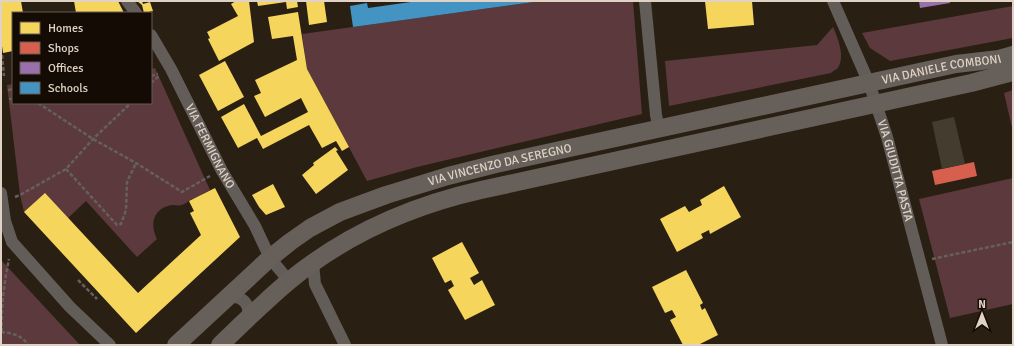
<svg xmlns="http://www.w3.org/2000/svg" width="1014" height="346" font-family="Signika,sans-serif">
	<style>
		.green { fill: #5b393c }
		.homes { fill: #f6d55c }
		.shops { fill: #d6604d }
		.offices { fill: #9970ab }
		.schools { fill: #4393c3 }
		.building { fill: #443d2f }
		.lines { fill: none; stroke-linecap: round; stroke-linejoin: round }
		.path { stroke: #66605b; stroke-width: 2.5; stroke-dasharray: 4 2; stroke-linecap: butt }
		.minor { stroke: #635d5a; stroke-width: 12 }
		.secondary { stroke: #665f5a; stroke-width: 18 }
		.labels { text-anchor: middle; stroke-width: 4; stroke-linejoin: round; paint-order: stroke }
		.street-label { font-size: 12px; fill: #e0d2c5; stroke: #140b04 }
	</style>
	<rect width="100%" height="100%" fill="#2a1f13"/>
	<g class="green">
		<path d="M541,1H633L642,114L417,167L367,181L307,69L302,34Z"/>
		<path d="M1013,6V38L890,61L870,48L862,33Z"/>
		<path d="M833,27C838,38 846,58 837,69C835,70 833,71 831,73L669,106L665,61L817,45Z"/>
		<path d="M155,68L210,190C203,194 197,197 190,200C187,202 185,204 182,205C179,206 175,205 172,205C154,208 149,223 157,239L137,257L86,201L68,218L24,212L20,195L7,85L13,84V103H151V69Z"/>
		<path d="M1013,90V132L1004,93Z"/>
		<path d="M1013,178V304L950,318L919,199Z"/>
		<path d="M1,260L80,345H1Z"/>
	</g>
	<g class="homes">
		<path d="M1,1H21L23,13H13V51L3,53L1,39Z"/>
		<path d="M74,1H118L124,13H76Z"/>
		<path d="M137,1H142L143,4L150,2L153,11L144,13L142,5Z"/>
		<path d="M236,1H249L254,42L219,61L208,39L210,38L207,32L238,16L231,4Z"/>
		<path d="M257,1H297L298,7L287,9L286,2L258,6Z"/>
		<path d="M306,1H324L327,22L309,25Z"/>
		<path d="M705,1H752L754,25L708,29Z"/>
		<path d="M298,12L307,69L349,147L342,151L336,141L322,148L309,125L263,149L257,138L238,148L221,117L244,104L261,136L308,112L301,98L265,117L254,96L261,93L255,80L297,60L293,36L272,39L268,17Z"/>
		<path d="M225,61L244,97L218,111L199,75Z"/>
		<path d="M335,147L338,150L336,151L348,170L316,194L302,175L314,165L313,163Z"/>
		<path d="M273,184L285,207L266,215L259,207L252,195Z"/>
		<path d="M724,186L741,217L710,234L709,230L701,234L703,238L677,252L660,219L685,206L689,212L702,205L700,200Z"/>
		<path d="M215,188L240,237L136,333L24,212L45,193L138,293L201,235L190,213L194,211L189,201Z"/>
		<path d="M462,242L479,273L470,278L474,285L482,280L495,305L465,320L448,290L454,286L451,280L445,283L432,258Z"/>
		<path d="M686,270L703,303L700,305L702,310L705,308L718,335L698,345H683L670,320L676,317L672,310L665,313L652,287Z"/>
	</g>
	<path class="shops" d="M974,162L977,176L935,185L932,171Z"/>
	<path class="offices" d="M919,1H950V3L920,8Z"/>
	<path class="schools" d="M418,1H534V2L353,27L350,6L367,3L368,8Z"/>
	<path class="building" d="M954,117L965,164L942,169L932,122Z"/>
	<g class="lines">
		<g class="path">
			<path d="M2,55L4,76"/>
			<path d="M151,76L158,74"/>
			<path d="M151,83L159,76"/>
			<path d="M8,90L13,89"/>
			<path d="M9,99H13"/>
			<path d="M38,103L93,139L136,163L182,192L210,176"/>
			<path d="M66,169L117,225L121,224L126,210L127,182L136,163"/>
			<path d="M15,197L20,195L66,169L93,139L131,103"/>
			<path d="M932,259L1013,242"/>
			<path d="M78,280L97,299"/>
			<path d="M1,332C12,333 22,335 28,345"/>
			<path d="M2,332C1,307 4,283 9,259"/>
		</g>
		<g class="minor">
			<path d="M127,1L136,13"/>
			<path d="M645,1L656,115L659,129"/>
			<path id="s1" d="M833,1L869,83L887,137L942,345"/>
			<path id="s2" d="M151,35L171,69L222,171L255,226L270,258L289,281"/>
			<path d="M1,193L5,221L12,242L70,307L110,345"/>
			<path d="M313,263L315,284L345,345"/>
			<path d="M225,300C240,291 255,306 245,321"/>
		</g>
		<g class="secondary">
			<path id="s3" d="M176,345L270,258L290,242L310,228L340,212L386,195L448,176L496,164L956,64L999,59L1013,55"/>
			<path d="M220,345C243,323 265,301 289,281C346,234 410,206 481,190L971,83L1013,72"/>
		</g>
	</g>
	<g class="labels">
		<g class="street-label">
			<text dy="4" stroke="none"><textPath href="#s3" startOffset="831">VIA DANIELE COMBONI</textPath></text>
			<text dy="4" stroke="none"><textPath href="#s2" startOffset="126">VIA FERMIGNANO</textPath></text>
			<text dy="4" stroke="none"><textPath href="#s3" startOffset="379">VIA VINCENZO DA SEREGNO</textPath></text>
			<text dy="4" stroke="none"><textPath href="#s1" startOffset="181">VIA GIUDITTA PASTA</textPath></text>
		</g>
	</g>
	<rect width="1014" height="346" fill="none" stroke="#e0d2c5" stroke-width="4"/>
	<rect x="12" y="12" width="140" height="92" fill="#140b04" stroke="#665b51"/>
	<rect x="20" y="22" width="20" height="12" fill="#f6d55c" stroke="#665b51"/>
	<text x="48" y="32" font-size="12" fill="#e0d2c5">Homes</text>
	<rect x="20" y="42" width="20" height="12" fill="#d6604d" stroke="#665b51"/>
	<text x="48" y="52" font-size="12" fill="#e0d2c5">Shops</text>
	<rect x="20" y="62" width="20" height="12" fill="#9970ab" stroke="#665b51"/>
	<text x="48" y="72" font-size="12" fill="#e0d2c5">Offices</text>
	<rect x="20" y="82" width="20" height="12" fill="#4393c3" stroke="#665b51"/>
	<text x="48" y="92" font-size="12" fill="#e0d2c5">Schools</text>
	<g transform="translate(982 314)" stroke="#140b04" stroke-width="3" paint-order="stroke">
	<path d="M0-3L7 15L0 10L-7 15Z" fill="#e0d2c5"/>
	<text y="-6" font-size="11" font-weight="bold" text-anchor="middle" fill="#e0d2c5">N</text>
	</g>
</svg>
